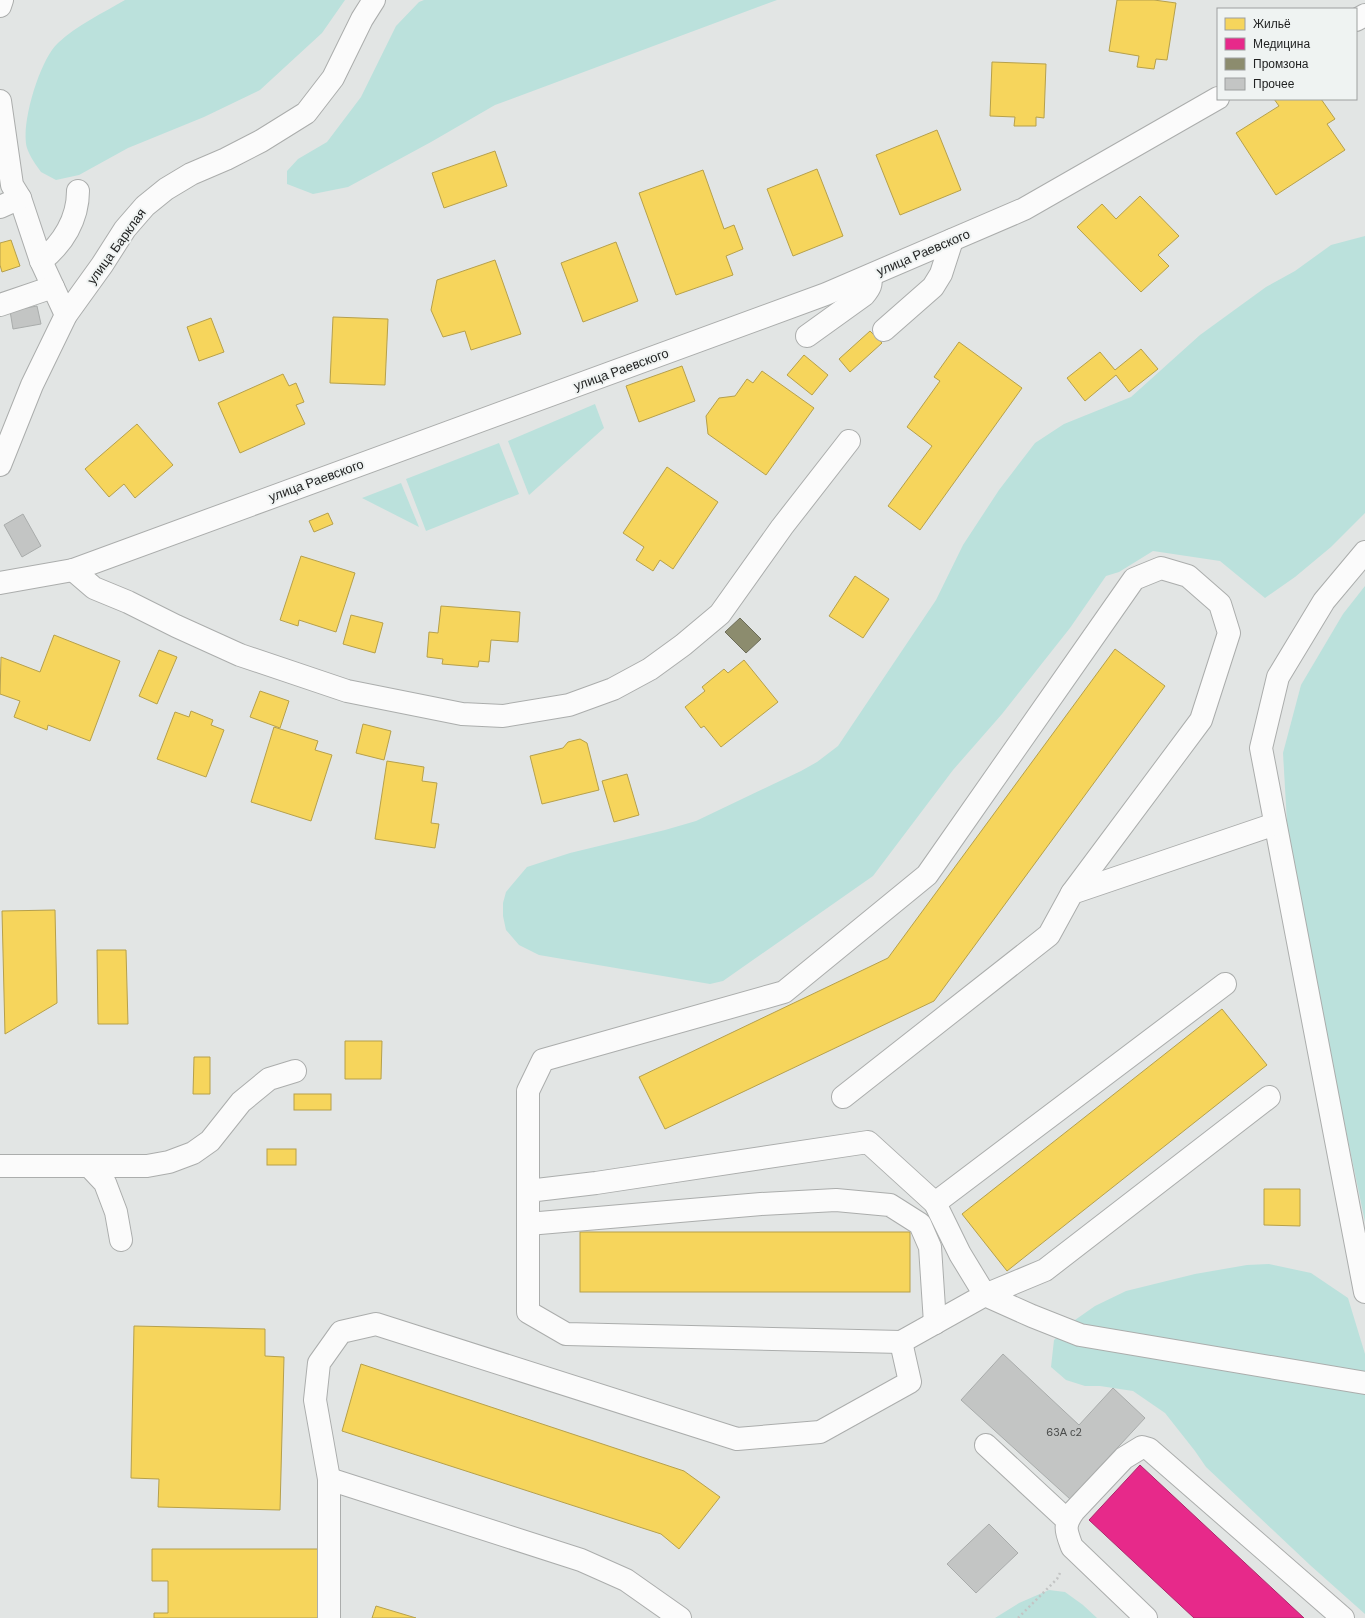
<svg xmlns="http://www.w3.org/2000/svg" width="1365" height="1618" font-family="'DM Sans',sans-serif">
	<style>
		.green { fill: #bbe1dc }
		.homes { fill: #f6d55c; stroke: #b6a04b }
		.health { fill: #e7298a; stroke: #ac276b }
		.industry { fill: #8c8c6e; stroke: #6c6c58 }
		.building { fill: #c3c5c4; stroke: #a9acab }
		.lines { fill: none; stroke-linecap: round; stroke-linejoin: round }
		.minor-casing { stroke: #abadac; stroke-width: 24 }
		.path { stroke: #c3c4c4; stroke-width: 2.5; stroke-dasharray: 2 3; stroke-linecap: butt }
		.minor { stroke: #fbfbfb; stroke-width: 22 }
		.labels { text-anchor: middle; stroke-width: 4; stroke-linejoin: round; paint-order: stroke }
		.number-label { font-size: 11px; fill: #4a4c4b }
		.street-label { font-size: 13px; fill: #222323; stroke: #eff3f2 }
	</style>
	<rect width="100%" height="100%" fill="#e2e5e4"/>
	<g class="green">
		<path d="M125,0H345L322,33L260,90L204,117L128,148L79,175L56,180L41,172C36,165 30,157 27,148C20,125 40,59 58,43C77,25 103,13 125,0Z"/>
		<path d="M424,0H777L495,105L431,142L348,187L313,194L287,184V171L298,159L327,142L361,97L396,26L419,2Z"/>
		<path d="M1365,236V513L1331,547L1295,577L1265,598L1220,561L1153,551L1119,572L1106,576L1070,628L1002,714L953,770L873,876L723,981L710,984L539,955L519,945L506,930L503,916V903L506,892L527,867L570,853L665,830L696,821L801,771L817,762L838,746L936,600L963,545L999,490L1035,443L1064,424L1131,397L1200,335L1266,287L1295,271L1331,245Z"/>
		<path d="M595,404L604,428L529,495L508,441Z"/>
		<path d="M499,443L519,494L426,531L406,479Z"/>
		<path d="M401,483L419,527L362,498Z"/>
		<path d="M1365,586V1222L1301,914L1288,840L1283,753L1301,685L1343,614Z"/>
		<path d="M1269,1264L1311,1273L1348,1298L1365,1354V1614L1310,1565L1206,1467L1195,1451L1165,1413L1133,1391L1100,1386H1085L1066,1380L1051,1367L1054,1340L1075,1320L1095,1306L1126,1291L1195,1274L1247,1265Z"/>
		<path d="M1049,1590L1065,1592L1083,1605L1097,1618H995L1019,1603Z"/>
	</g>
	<g class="homes">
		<path d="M1117,0H1154L1176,3L1167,60L1156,59L1154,69L1137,67L1139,56L1109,51Z"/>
		<path d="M992,62L1046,64L1044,118L1036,117V126H1014L1015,117L990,116Z"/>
		<path d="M1274,99H1321L1335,119L1327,124L1345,150L1276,195L1236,133L1279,106Z"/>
		<path d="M937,130L961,190L900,215L876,155Z"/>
		<path d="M495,151L507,186L444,208L432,173Z"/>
		<path d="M817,169L843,236L793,256L767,189Z"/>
		<path d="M703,170L724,229L734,225L743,249L726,256L733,275L676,295L639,193Z"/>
		<path d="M1140,196L1179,236L1158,255L1169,266L1141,292L1077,227L1102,204L1116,219Z"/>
		<path d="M11,240L20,266L2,272L0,265V243Z"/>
		<path d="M616,242L638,301L583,322L561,263Z"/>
		<path d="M495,260L521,334L471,350L465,331L443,337L431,310L437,280Z"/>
		<path d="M333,317L388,319L385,385L330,383Z"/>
		<path d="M211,318L224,352L199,361L187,327Z"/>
		<path d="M870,331L882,343L850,372L839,359Z"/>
		<path d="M959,342L1022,388L920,530L888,506L932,446L907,427L940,381L934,377Z"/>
		<path d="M1141,349L1158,369L1129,392L1116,375L1085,401L1067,378L1100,352L1115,370Z"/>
		<path d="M804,355L828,375L812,395L787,375Z"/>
		<path d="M682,366L695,401L639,422L626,386Z"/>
		<path d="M762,371L814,408L766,475L708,434L706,416L719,398L735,396L747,379L753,383Z"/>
		<path d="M283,374L289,386L296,383L304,402L296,405L305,424L240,453L218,403Z"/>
		<path d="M137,424L173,465L135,498L124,484L109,497L85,469Z"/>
		<path d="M667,467L718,502L673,569L660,560L653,571L636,560L644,547L623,533Z"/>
		<path d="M328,513L333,524L314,532L309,521Z"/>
		<path d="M301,556L355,573L336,632L299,620L298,626L280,620Z"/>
		<path d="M855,576L889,599L863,638L829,616Z"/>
		<path d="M441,606L520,612L518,642L491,640L489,662L479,661L478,667L442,664L443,659L427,657L429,632L438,633Z"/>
		<path d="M351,615L383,623L375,653L343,644Z"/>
		<path d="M54,635L120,661L90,741L48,725L47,730L14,717L20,701L0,694L1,657L40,672Z"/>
		<path d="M1115,649L1165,686L934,1001L665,1129L639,1077L888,958Z"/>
		<path d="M159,650L177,657L157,704L139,696Z"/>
		<path d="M744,660L778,702L721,747L704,726L701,728L685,707L705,691L702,687L724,669L728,673Z"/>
		<path d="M260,691L289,701L280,728L250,717Z"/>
		<path d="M191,711L213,720L211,725L224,730L206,777L157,759L175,712L189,717Z"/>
		<path d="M363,724L391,731L384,760L356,753Z"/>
		<path d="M274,727L318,741L315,750L332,755L311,821L251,802Z"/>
		<path d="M580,739L587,743L599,790L542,804L530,756L563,748L568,742Z"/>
		<path d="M387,761L424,767L422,781L437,783L431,823L439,824L435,848L375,839Z"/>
		<path d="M627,774L639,815L614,822L602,781Z"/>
		<path d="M55,910L57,1003L5,1034L2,911Z"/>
		<path d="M97,950H126L128,1024H98Z"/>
		<path d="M1222,1009L1267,1065L1007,1271L962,1214Z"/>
		<path d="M345,1041H382L381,1079H345Z"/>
		<path d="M194,1057H210V1094H193Z"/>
		<rect x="294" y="1094" width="37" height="16"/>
		<rect x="267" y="1149" width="29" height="16"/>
		<path d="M1264,1189H1300V1226L1264,1225Z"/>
		<rect x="580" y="1232" width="330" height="60"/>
		<path d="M134,1326L265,1329V1356L284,1357L280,1510L158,1507L159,1479L131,1478Z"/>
		<path d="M361,1364L684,1471L720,1497L679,1549L661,1534L342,1431Z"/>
		<path d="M152,1549H318V1618H154V1613H168V1581H152Z"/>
		<path d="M376,1606L416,1618H372Z"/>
	</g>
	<path class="health" d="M1140,1465L1304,1618H1194L1089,1520Z"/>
	<path class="industry" d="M740,618L761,639L746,653L725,632Z"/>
	<g class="building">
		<path d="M37,306L41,324L13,329L10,311Z"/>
		<path d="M23,514L41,546L22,557L4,525Z"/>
		<path d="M1003,1354L1079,1425L1113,1388L1145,1418L1070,1499L961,1400Z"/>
		<path d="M989,1524L1018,1553L976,1593L947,1564Z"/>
	</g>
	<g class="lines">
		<defs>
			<g id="minor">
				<path d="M0,6L2,0"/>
				<path d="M1356,20L1365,15"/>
				<path d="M0,101L12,185L20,198L41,261L66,315"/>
				<path d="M0,207L20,198"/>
				<path d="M41,261C63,244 78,219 78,191"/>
				<path d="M0,305L53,287"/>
				<path d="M884,330L933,287L941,274L952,240"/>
				<path d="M807,336L864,295C870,288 872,284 870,276"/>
				<path d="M0,465L32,385L66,315L102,265L125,229L145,206L166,189L191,174L226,159L261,141L306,113L333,78L362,19L374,0"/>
				<path d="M1365,552L1324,601L1278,677L1261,748L1365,1292"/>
				<path d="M73,570L94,588L128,602L176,626L240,655L347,691L462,714L503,716L569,705L613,689L650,669L683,645L720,614L782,527L849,441"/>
				<path d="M0,583L73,570L826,294L1024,209L1218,98"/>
				<path d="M843,1097L1049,935L1072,893L1275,824"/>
				<path d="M1269,1097L1045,1270L985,1295L901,1342L566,1334L528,1312V1191L596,1183L868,1142L935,1203L960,1254L985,1295L1032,1316L1080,1335L1365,1383"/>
				<path d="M0,1166H147L169,1162L193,1153L210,1141L241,1102L269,1079L295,1071"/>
				<path d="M89,1166L105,1183L116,1212L121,1240"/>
				<path d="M528,1191V1091L543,1060L784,992L927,875L1134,579L1161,568L1188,576L1220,604L1229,633L1201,720L1072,893"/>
				<path d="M935,1203L1225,984"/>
				<path d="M528,1224L761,1204L836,1200L890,1205L920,1224L930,1247L935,1323"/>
				<path d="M986,1445L1067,1520"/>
				<path d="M329,1479L581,1560L626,1580L680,1618"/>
				<path d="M329,1618V1479L315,1400L319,1363L341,1332L376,1324L737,1439L820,1432L910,1382L901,1342"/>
				<path d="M1146,1618L1072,1547C1066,1531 1063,1526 1074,1511L1124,1458L1142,1447L1149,1449L1343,1618"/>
			</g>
		</defs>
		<use href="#minor" class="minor-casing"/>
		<path class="path" d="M1018,1618L1057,1579L1060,1573"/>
		<use href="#minor" class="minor"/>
	</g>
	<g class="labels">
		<g class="number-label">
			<text x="1064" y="1436">63А с2</text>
		</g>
		<g class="street-label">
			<text transform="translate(116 246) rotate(-54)" y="5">улица Барклая</text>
			<text transform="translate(923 252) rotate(-23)" y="5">улица Раевского</text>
			<text transform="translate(621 369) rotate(-20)" y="5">улица Раевского</text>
			<text transform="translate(316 480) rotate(-20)" y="5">улица Раевского</text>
		</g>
	</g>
	<rect x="1217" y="8" width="140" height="92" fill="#eff3f2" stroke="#9da09f"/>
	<rect x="1225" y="18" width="20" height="12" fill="#f6d55c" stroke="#9da09f"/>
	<text x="1253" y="28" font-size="12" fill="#222323">Жильё</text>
	<rect x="1225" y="38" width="20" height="12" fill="#e7298a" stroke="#9da09f"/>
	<text x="1253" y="48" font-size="12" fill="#222323">Медицина</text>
	<rect x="1225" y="58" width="20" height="12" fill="#8c8c6e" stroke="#9da09f"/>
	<text x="1253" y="68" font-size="12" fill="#222323">Промзона</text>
	<rect x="1225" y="78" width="20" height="12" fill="#c3c5c4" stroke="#9da09f"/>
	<text x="1253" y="88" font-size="12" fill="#222323">Прочее</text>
</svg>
